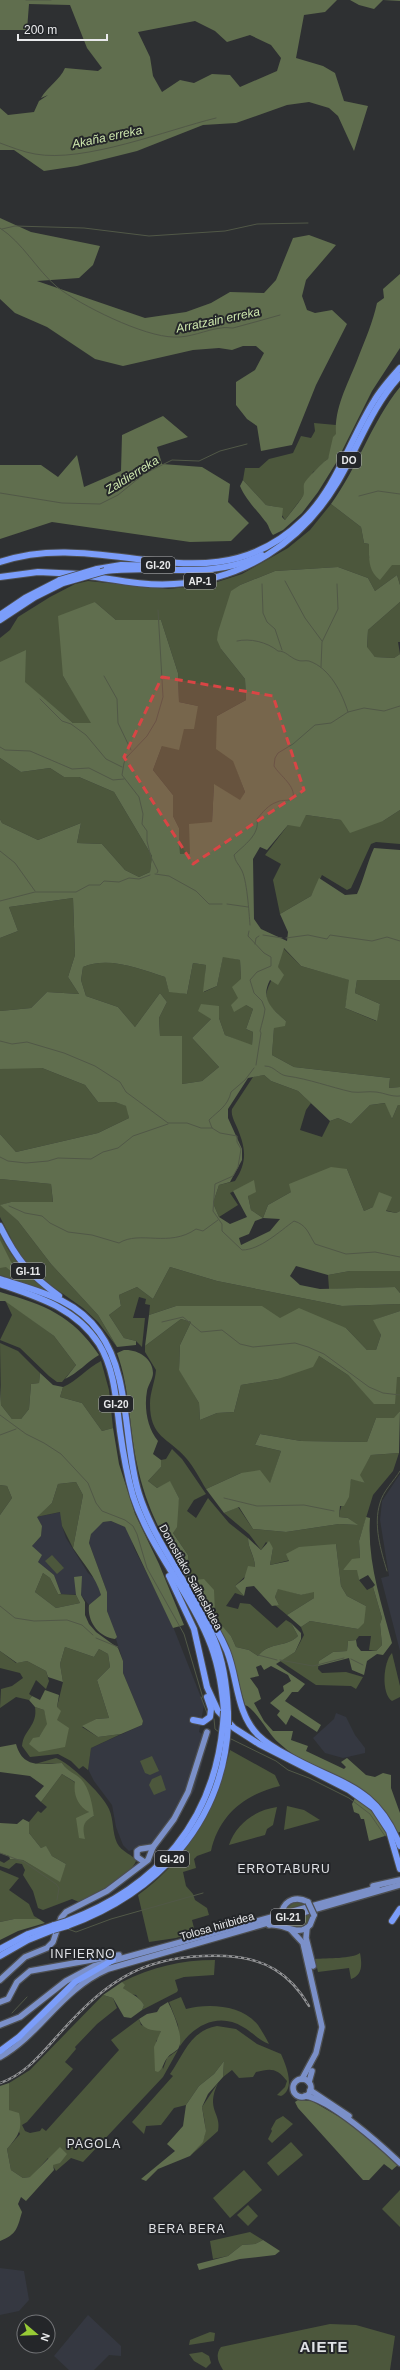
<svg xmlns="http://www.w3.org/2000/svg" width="400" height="2370" font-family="Helvetica,sans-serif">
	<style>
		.built { fill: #353841 }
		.green { fill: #4c573c; fill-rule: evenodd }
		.forest { fill: #606e4e; fill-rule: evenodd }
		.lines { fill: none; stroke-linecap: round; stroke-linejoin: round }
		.stream { stroke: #515847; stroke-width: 1 }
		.major-casing { stroke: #4d4f51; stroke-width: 8 }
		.highway-casing { stroke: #4d4f51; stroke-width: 8 }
		.major { stroke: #7b90c9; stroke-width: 5.5 }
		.highway { stroke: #7b9dfa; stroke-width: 6 }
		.rail-casing { stroke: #919294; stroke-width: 2.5 }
		.rail { stroke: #242629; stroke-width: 1; stroke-dasharray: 3; stroke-linecap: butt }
		.major-bridge-casing { stroke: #4d4f51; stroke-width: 8; stroke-linecap: butt }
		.highway-bridge-casing { stroke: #4d4f51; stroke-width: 8; stroke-linecap: butt }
		.major-bridge { stroke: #7b90c9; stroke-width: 5.5 }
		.highway-bridge { stroke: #7b9dfa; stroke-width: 6 }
		.marked { fill: #d94545; fill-opacity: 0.2; stroke: #d94545; stroke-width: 3; stroke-dasharray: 8 5; stroke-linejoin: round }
		.labels { text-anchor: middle; stroke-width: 4; stroke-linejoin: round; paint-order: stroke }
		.shield { fill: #242629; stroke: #aeafb2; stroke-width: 1 }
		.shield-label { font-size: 10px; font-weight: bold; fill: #e9eaec }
		.street-label { font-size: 11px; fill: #e9eaec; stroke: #242629 }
		.water-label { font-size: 12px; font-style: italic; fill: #cfe9ae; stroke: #242629 }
		.neighbourhood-label { font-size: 12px; letter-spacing: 1px; fill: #e0e2e6; stroke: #242629 }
		.district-label { font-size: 15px; font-weight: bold; letter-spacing: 1px; fill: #e0e2e6; stroke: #242629 }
	</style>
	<rect width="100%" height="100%" fill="#2e3032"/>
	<g class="built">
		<path d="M400,1474V1651L381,1578L389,1576L380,1520L382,1501Z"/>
		<path d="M61,1512L62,1526L66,1538L88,1573L97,1581L101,1595L89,1605L81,1595L61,1594L54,1575L38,1562L32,1546L41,1536L42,1526L36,1517Z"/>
		<path d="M111,1521L125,1527L130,1534L134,1548L170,1619L204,1705L199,1732L209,1738L195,1789L172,1830L153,1853L143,1846L129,1851L123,1845L116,1827L112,1805L94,1781L88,1769L91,1748L142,1725L143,1721L123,1673V1661L107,1611V1592L89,1543L91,1534L96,1526L103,1522Z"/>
		<path d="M336,1713L346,1717L355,1735L365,1748V1753L343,1758L325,1753L313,1738L334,1719Z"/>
		<path d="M0,2268L24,2271L29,2300L19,2311L0,2315Z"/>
		<path d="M88,2315L121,2346V2356L109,2355L94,2370H69L54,2356Z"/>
	</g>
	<g class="green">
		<path d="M314,423L336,425L337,434L328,459C322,463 320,468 313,472L304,495L285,520L277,507L266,505L243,480L245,468H259L269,459L293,453L301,436L311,438L315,431Z"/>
		<path d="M331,504L361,527L364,543L369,544V558L400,565V585L397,575L375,591L368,578L338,567L275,571L240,585L232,591L221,649L245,679L246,700L217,716L245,792L240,801L214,785L212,822L190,854L180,855L179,828L173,816V795L153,770L162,746L184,729L198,706L179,702L178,673L161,620H116L95,602L63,676L92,723H73L0,662V638L10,630L18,617L50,597L75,584L88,581L168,589L208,585L242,574L288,548L310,530Z"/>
		<path d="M400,602V642H398L400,654L394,658L375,657L367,648L368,630Z"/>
		<path d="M0,758L21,772L50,768L64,777H79L114,792L152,856L150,872L139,877L125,870L102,844L77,843L81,823L38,840L2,823L0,819Z"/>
		<path d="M400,810V844L376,842L371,844L351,888L347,890L322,875L311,896L280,914L273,880L281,864L265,855L288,825L306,815L341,820L383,821Z"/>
		<path d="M73,898L75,955L68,977L79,994L47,992L31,1008L0,1011V938L18,931L9,907Z"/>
		<path d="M283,948L301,966L350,980L345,1008L376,1021L380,1004L355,993L357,980H400V1087L389,1088L390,1078L294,1067L272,1055L274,1027L286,1021C260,999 263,997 277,969C280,962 280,954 283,948Z"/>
		<path d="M223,956L240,960L241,979L246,1005L253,1009L246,1029L253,1032L252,1046L225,1035L219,1018H212L192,1038L219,1067L202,1081L182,1084V1036H160L159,1018L167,1002L160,993L135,1027L118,1007L86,996L81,980L83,967C109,956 140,969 165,977L169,991L187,994L193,963L206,965L204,992L217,986Z"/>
		<path d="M7,1068H42L85,1085L98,1102H115L127,1106L129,1118L98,1133L16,1152L0,1134V1069Z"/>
		<path d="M264,1075L271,1081L298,1091L311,1103L306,1110L300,1130L322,1137L330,1121L338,1118L351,1124L370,1105L386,1103L392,1119L398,1105H400V1211L396,1213L373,1207L364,1211L347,1169L291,1192L268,1205L263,1218L251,1210L248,1196L254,1181L230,1193L238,1205L219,1217L213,1203L219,1185L235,1181C249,1160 245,1145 235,1123C233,1118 231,1114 232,1109L253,1077Z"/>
		<path d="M0,1179L51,1184L53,1203L11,1202L1,1205L18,1221L51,1264L98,1315L117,1347L98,1322L83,1308L49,1284L20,1256L0,1217Z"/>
		<path d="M0,1234C11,1258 26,1274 47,1291L0,1275Z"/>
		<path d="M170,1267L217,1281L342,1306L400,1304V1311L374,1320L381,1335L376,1350H367L346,1328L176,1306L149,1315L150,1305L145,1304L146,1299L139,1297L133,1318H145L142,1347L136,1341L124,1338L109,1315L121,1306L119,1295L137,1287L153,1299Z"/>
		<path d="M381,1270L400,1271V1293L395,1287L329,1289L328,1275L350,1271Z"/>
		<path d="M5,1300L54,1336L76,1365L62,1382H57L49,1376L20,1348L0,1340L12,1315Z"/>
		<path d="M181,1319L191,1322L180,1345L179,1369L199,1403L200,1420L217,1413L234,1412L241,1385L278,1379L319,1356L348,1375L375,1404L397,1377H400V1411L395,1418H376L367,1442L301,1441L260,1434L255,1445L281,1451L270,1484L241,1473L206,1489C200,1479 194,1467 186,1458C168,1437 150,1438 150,1404C150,1392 155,1382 156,1370L145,1352V1346Z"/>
		<path d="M0,1343L18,1351L40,1373L39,1383L31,1384L29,1409L21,1419H12L1,1405Z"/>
		<path d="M101,1361L109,1390L113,1428L102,1431L82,1403L60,1397L63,1387C77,1381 87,1368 101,1361Z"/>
		<path d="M172,1449L182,1459L206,1494L194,1500L187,1511L196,1518L208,1498L229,1523L248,1538C248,1549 255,1557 255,1567L235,1586L244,1596L235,1593L226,1606L238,1609L240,1603L250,1604L277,1628L286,1620L291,1623L298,1636C286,1648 270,1641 258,1656L249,1650L236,1647L231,1636L217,1621L216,1623L210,1613H215L190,1576L188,1555L173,1533L179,1498L170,1482L157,1488L148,1481L161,1467V1460L166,1459Z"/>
		<path d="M399,1453L393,1471L373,1495L359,1541L360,1558L343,1570H358L359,1580L367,1590L373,1587L382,1618L380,1624L382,1645L376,1651L369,1650L371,1636H359L356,1640L348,1641L347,1651L333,1652L319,1661L318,1669L322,1673L346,1672L363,1677L356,1689L351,1686L316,1685L280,1661L295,1652L304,1635L301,1627L310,1621L358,1629L366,1606L347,1596L341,1586L336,1544L290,1560L270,1565L273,1548L266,1542L261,1550L249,1534L224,1513L238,1507L253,1529L286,1532L339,1524L357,1525L348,1518L339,1517C340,1502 350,1493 351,1478L365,1483L359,1475L371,1455Z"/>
		<path d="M76,1482L83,1495L73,1548L62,1526L60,1512L36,1517L52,1503L58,1484Z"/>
		<path d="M0,1485L7,1486L12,1498L0,1515Z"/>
		<path d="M52,1555L64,1568L57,1574L45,1561Z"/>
		<path d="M43,1573L50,1578L58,1594L76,1595L80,1603L56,1608L35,1592Z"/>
		<path d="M278,1588L301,1595L314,1591V1598L287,1615L275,1605H279L275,1597Z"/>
		<path d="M65,1647L94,1657L99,1649L108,1654L110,1667L97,1680L109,1718L96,1719L82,1727L98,1737L121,1734L91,1748L88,1770L83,1766L79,1769L71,1761L58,1754L30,1757L22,1746C23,1730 38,1726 35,1707L44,1710L48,1724L39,1737V1752L57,1720V1707L63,1682L60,1664Z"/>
		<path d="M0,1651L16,1663L27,1661L46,1671L49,1681L46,1689L36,1680L29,1694L32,1696L29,1700L16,1697L0,1708L1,1689L12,1686L23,1678L20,1673L0,1668Z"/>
		<path d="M392,1653L400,1686V1697L392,1701C381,1694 383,1662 392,1653Z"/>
		<path d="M230,1750L275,1775L280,1786C245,1794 219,1815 211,1851L197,1856L194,1859L196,1868L183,1872L186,1886L193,1894L195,1900L207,1908L209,1915L192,1920L195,1932L176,1938L149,1942L138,1895C188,1859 215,1809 230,1750Z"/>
		<path d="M152,1756L159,1771L150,1775L145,1773L140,1761Z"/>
		<path d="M56,1758C70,1763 103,1795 109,1809C114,1820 112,1832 117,1843C121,1852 134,1855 136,1861C130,1876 94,1898 79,1902L72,1899L43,1910L38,1908L33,1891L23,1875L25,1870L22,1864L16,1863L9,1869L0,1866V1861L4,1863L10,1859L23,1860L59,1881L66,1864L52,1856L46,1847L41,1848L29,1833V1822L38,1811L41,1813L47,1807L41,1802L62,1774L76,1783L89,1812L82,1827L87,1819L94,1816L81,1780L68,1771L62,1763L35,1764Z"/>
		<path d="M161,1775L166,1790L154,1795L149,1785L152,1779Z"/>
		<path d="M287,1806L304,1810L320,1820L284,1830Z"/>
		<path d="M277,1807L273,1825L267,1829L265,1835L229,1845C236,1824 255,1810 277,1807Z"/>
		<path d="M0,1870L19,1878L9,1890L29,1904L34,1916L39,1919H14L0,1922Z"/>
		<path d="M294,1902L305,1904L311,1914L308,1923L299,1928L290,1926L286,1921V1909ZM302,1905L305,1906L308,1913L306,1916L291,1920L288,1919L286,1912L288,1909Z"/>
		<path d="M360,1953C362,1964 363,1975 351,1979L349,1968L318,1972L315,1959C327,1958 352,1959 360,1953Z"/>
		<path d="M215,1960L214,1975L184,1977L175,1980L178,1990L177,1992L142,2010L144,2005L136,1995L130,1994L123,1988L122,1982C152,1967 181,1960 215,1960Z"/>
		<path d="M103,1995L113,1998L117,2008L97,2024L75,2047L76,2049L65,2062L73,2069L27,2122L22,2125L25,2131L30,2133L40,2131L42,2128L46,2131L119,2050L111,2040L139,2019L141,2025L161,2031L160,2037L156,2041L163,2069L167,2058L178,2050L163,2077L83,2162L71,2158L56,2171L48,2158L31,2177L23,2178L11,2170L7,2149L20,2134L9,2110V2083L30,2070Z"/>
		<path d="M181,1997L186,2009C209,2003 242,2005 258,2025C262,2031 266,2038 269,2044C259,2040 252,2032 243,2027C219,2012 194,2025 180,2046L178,2025L169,2002Z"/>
		<path d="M217,2026L236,2029L257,2044L281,2054C286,2065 296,2089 281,2096L277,2095L285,2087L287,2081C277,2068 271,2068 256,2072L253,2077L239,2078L232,2070L223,2077L224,2061L214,2074L199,2086L186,2105L174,2108L161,2125L146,2126L144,2134L132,2122L173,2076L170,2074C184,2054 190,2031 217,2026Z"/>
		<path d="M218,2083C205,2110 222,2113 218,2131L190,2156C209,2136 207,2134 202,2107Z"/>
		<path d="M283,2116L293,2124L272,2143L268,2139L272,2131L271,2129L276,2120Z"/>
		<path d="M291,2142L303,2155L278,2176L267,2163Z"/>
		<path d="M244,2170L262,2190L230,2218L213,2198Z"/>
		<path d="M400,2190V2227L382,2209Z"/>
		<path d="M248,2205L258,2216L248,2226L237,2215Z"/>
		<path d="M250,2232L263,2240L255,2244L242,2245L228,2256L213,2259L210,2241Z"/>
		<path d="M330,2324L356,2325L395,2336L390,2370H223C218,2362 215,2355 221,2347Z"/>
		<path d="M210,2332L215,2333L214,2341L189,2345L190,2340Z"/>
		<path d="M202,2352L209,2356L211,2363L206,2368L194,2361L189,2354Z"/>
	</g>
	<g class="forest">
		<path d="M0,0H337L325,12L304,15L296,58L323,66L335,73L344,101L368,106L354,151L338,116L329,108L309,102L287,105L236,123L203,125L137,151L77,166L44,171L14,150H0V108L8,115L34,112L39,101L48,95L41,98C48,86 60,80 65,68L98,71L102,68L87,48L70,5L29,4L27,30H0ZM195,21L215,31L227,42L250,35L271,45L281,58L277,71L240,87L230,75L212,74L194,83L180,80L162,92L153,76L150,57L138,32Z"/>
		<path d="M350,0H400V1L383,0L374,9L359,5Z"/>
		<path d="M0,218L31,232L100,246L93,265L79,278L37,281L145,318L186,312L211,303L230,292L264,293L276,280L293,238L309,235L336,245L306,280L302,296L307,310L315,313L332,310L347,324L316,385L292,445L261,451L257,426L247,419L236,405V382L255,370L264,353L256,346H243L232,350L219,348L193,350L123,366L95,359L47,327L15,313L0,299Z"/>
		<path d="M400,274V348L372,391L336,463L318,492L302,513L283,530L273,535C269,530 269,525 265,521C256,509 246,500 240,486L243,480L266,505L283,508L282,517L285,520C291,512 298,504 303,496C305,493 303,488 304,484C306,479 324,461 328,459L333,437L336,434C334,407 349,382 358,358C365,340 373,322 377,303L384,298L383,289Z"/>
		<path d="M400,387V565H392L380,580C368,571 369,559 369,544L364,543L361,527L331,504C358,467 371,423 400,387Z"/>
		<path d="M163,416L188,437L157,447L162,464L202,467L230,484L228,502L249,523L231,541L190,542L52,522L0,539V465H41L58,477L77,455L84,487L121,471L122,435Z"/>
		<path d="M338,567L368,578L375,591L397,575L400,585V602L368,630L367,647L375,657L394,658L400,654V810L383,821L350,833L341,820L306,815L300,827L288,825L267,850L260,847L253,859L254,919L261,929L287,941L288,932L280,914L311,896L319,878L345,895L357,894C364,879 367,863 374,848L400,850V980H357L355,993L380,1004L377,1021L345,1008L349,980L301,966L284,948L278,967L284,975L278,985L270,980C260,999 272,1009 286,1021L285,1026L274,1028L272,1055L294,1067L390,1078L389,1088L400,1087V1105H398L392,1119L385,1103L370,1105L351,1124L338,1118L330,1121L298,1091L271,1081L264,1075L248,1078L228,1109V1118L242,1149V1160L230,1182L219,1185L213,1203L219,1217L230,1224L247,1217L233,1191L254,1180L256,1192L248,1196L251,1210L263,1218L268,1205L291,1192L289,1184L331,1167L347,1169L364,1211L373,1207L379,1192L392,1197L386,1211L396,1213L400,1211V1271H350L328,1275L296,1266L290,1276L300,1285L320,1289L395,1287L400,1293V1304L342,1306L217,1281L170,1267L153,1299L137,1287L119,1295L121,1306L109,1315L124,1338L136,1341V1345L117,1347L98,1315L51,1264L18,1221L0,1205L11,1202H53L51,1184L0,1179V1134L16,1152L98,1133L129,1118L126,1106L115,1102H98L85,1085L42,1068L0,1069V1011L31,1008L47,992L79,994L68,977L75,955L73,898L9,907L18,931L0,938V819L2,823L38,840L81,823L77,843L102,844L125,870L139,877L150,872L152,856L114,792L79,777H64L50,768L21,772L0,758V662L26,650L25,682L73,723H91L63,676L58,616L95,602L116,620H161L178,673L179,702L198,706L194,729H184L179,750L162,746L153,770L173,795V816L179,828L180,854H190L189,824L212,822L214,784L240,800L245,792L233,761L216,749L217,716L246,700L245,679L221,649L217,640L218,632L231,591L240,585L275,571ZM223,957L240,960L241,979L232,987L238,998L231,1005L234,1012L246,1005L253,1009L246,1029L253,1032L252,1045L225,1035L219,1018V1006L201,1004L198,1011L211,1019L192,1038L219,1067L202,1081L182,1084V1036H160L159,1018L167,1002L160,993L135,1027L118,1007L86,996L81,980L83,967C109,956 140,969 165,977L169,992L187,994L193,963L206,965L203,992L217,986ZM263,1218L280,1219L270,1231L241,1245L239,1238L249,1234L255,1221Z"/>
		<path d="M0,1240L11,1262L27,1278H19L6,1267L0,1268Z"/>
		<path d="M0,1292C45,1305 72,1315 99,1355C87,1362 78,1373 65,1379L76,1365L54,1336L5,1301H0Z"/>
		<path d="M176,1306H262L280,1318L299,1308L346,1328L367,1350H376L381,1335L373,1320L400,1311V1377H397L395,1404H374L348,1375L319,1356L313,1367L278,1379L241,1385L234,1412L217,1413L200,1420L199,1403L179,1370L180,1345L191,1322L181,1319L145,1346L149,1315Z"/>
		<path d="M124,1350C137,1349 153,1358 153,1373C153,1379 148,1385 147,1391C144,1407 147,1428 158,1441L153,1454L161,1460V1467L148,1481L157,1488L170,1481L179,1498L177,1527L173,1533L188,1555L190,1575L195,1580L204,1579L214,1590L215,1613H210C179,1566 148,1520 137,1464C129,1426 130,1389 117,1353Z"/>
		<path d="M40,1373L53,1385L63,1387L60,1397L82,1403L102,1431L113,1428L119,1464L135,1514L159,1564L184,1625L173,1628L125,1527L111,1521L103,1522L91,1534L89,1543L107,1592V1611L117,1637L115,1639C98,1637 87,1621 89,1605L101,1595C96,1577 83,1563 73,1548L83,1495L76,1482L58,1484L52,1503L37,1517L42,1526L41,1536L32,1546L42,1555L38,1562L54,1575L61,1594H58L50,1578L43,1573L35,1592L56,1608L80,1603L76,1595L74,1577L82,1576L81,1595L85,1602V1615L89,1624L96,1632L118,1648L123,1661V1673L143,1721L142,1725L121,1734L98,1737L82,1726L96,1719L109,1718L97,1680L110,1667L108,1654L99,1649L94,1657L65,1647L60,1664L63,1682L48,1677L46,1671L27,1661L17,1663L0,1651V1515L12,1498L7,1486L0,1485V1385L1,1405L12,1419H21L29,1409L31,1384L39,1383Z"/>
		<path d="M400,1411L399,1453L371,1455L360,1475L365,1483L351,1479L349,1497L344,1506H340L339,1517L348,1518L358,1525L339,1524L286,1532L253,1529L239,1507L224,1513L206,1489L241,1473L260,1470L270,1483L281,1451L255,1445L260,1434L301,1441L367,1442L376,1418H394Z"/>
		<path d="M366,1517L370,1518C367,1561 381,1602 392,1643L383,1655L377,1654L367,1661L364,1675L352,1670L349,1658L318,1666L319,1661L333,1652L347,1651L348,1641L356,1640L357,1646L361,1651H376L382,1645L380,1624L382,1618L373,1587L375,1585L368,1575L359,1580L357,1570H343L352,1559L360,1558L359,1541Z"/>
		<path d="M248,1538L261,1550L269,1541L273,1548L270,1565L289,1561L286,1554L299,1547L336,1544L341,1586L347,1596L366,1606L364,1623L358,1629L310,1621L301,1627L287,1615L314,1598V1592L301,1595L278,1589L275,1597L279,1605L272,1606L254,1586L246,1587L244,1596L235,1586L244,1579L248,1566L255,1567C255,1556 248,1549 248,1538Z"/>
		<path d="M217,1620L231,1636L236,1647L249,1650L258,1656C270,1641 286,1648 298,1636L291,1623L301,1633V1639L295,1652L276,1664L305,1684L298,1692H292L285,1701L321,1725L317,1732L291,1715L286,1725L277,1715L280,1711L270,1703L284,1691L283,1686L291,1681L288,1675L271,1666L264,1670L261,1665L256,1667L259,1676L250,1678L258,1689L261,1699L254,1703L264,1721L273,1731H293L291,1740L308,1746L306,1751L344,1769L346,1767L341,1762L347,1758L366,1775L375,1777L383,1773L391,1775V1788L400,1813V1832L397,1833C371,1773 320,1781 279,1743C268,1734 256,1709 245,1705L228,1644L216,1623Z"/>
		<path d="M45,1690L59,1695L57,1707L61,1711L57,1720L69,1728L65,1747L39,1752L29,1744L33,1738L39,1737L47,1724L44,1710L35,1707L29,1700L32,1696L40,1700Z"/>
		<path d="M16,1744C23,1769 41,1764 62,1763C68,1772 75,1773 81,1779C90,1789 92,1804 94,1816C83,1821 82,1827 85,1839L79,1838L76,1818L89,1812C78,1806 73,1795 75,1782L62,1774L41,1802L35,1796L44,1786L30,1776L0,1772V1747Z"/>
		<path d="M355,1798C371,1808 379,1818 388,1835L369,1841L364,1819H361L359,1814L354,1812L352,1804Z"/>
		<path d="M23,1819L29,1822V1833L41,1848L46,1846L52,1856L66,1864L60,1882L23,1860L10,1859L9,1856L0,1853V1823L17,1824Z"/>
		<path d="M14,1919H39L45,1923L18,1931L0,1940V1922Z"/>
		<path d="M122,1982L125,1985L123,1988C131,1994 139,1996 144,2005L142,2010L131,2018L124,2017L113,1998L103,1995Z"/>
		<path d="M168,2002C173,2012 184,2037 179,2047C178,2051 171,2053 168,2057C163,2062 164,2068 158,2072L155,2071L154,2047L161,2031C151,2030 143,2030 139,2019L147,2014L157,2012L160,2007Z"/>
		<path d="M224,2061L223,2077L208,2094L202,2107L206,2131L203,2142L190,2156L158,2169L146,2181L141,2179L175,2151L167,2144L183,2126L186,2105L199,2086L214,2074Z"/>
		<path d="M9,2083V2110L19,2113C23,2130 18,2136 7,2149L11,2170L23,2178L30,2177L60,2147L67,2154L60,2163L53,2165L54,2170L26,2201L21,2197L18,2204L22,2212C17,2229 17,2234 0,2241V2086Z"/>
		<path d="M298,2100L312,2101L353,2125L399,2164L392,2170L384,2164L369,2180H363L298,2108L295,2102Z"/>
		<path d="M263,2240L280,2251L275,2255L240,2259L199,2270L197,2264L228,2256L242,2245L255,2244Z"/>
	</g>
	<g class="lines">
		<g class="stream">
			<path d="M26,0H51"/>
			<path d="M0,143C11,147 23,152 35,154C84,163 167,130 216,118"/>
			<path d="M0,228C23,243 36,269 57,287C80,305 144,337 174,337C190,338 205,330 221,328C225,327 229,328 233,328C249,324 265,319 280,315"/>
			<path d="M2,229L15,226L84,228L149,236L225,231L257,224L308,223"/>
			<path d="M0,493L62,503L100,504L118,495L144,474L172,460L199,461L220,451L247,444"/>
			<path d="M359,496L378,491L400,494"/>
			<path d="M285,581L305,618L322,641"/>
			<path d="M262,584L263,613L267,622L275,629L282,650"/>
			<path d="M237,641C250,638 267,642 278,651C286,651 289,657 297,660C301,662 305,660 309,661C330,668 342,693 348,712"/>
			<path d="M321,667L322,642L338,609L337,584"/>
			<path d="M104,676L117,699L118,723L131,750"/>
			<path d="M40,699L62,721L71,724L86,735L106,759L122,767"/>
			<path d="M0,747L5,750L30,751L72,769L89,768L113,780L124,779"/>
			<path d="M0,851L15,863L35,891"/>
			<path d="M157,873L158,871L151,857L147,841V831L142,824L143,814L139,797L122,775L124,763L127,757L147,736L156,721L163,697L158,610"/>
			<path d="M155,874L169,876L196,891L209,904H222"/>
			<path d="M0,901L35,892H76L89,885H100L104,881L119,882L129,878L139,879L150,875"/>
			<path d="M227,904L248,907"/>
			<path d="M250,925C249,913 247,878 241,869C238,863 236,863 234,855C244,845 260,835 257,819C263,812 268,805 277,802C283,799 288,802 293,798C296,786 280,776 274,766L275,758L278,753L293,744L315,725L331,723L348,712L364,708L384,711L400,706"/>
			<path d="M249,931L248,936L264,953L271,957V966L257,972L250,980L254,993L262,1001L265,1009C264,1017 262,1023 260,1031L261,1033L256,1065"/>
			<path d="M263,935L282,938"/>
			<path d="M286,938L308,935L327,939L330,935L372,941L387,937L400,941"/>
			<path d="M255,944L256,938L259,936"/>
			<path d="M0,1041L12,1044L27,1042L64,1053L95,1066L120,1082L126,1092L168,1123H187L201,1128H212"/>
			<path d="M265,1066C275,1066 278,1075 287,1076C309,1079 330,1087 352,1092C360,1093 368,1091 376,1092C385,1093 391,1097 400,1096"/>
			<path d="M254,1068L245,1080L231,1092C228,1106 218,1111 209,1120L212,1128L220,1133L237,1136V1142L241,1149L238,1167L233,1176L215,1184L213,1211L222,1224V1231L242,1250C260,1250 280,1231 294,1221C307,1225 308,1233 315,1244L346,1254L375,1252L400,1257"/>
			<path d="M0,1157L8,1161L26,1163L48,1161L58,1158L91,1159L103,1152L118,1148L133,1136L168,1124"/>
			<path d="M9,1206L25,1213L42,1216L50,1223L68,1232L92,1235L119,1243C140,1230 169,1248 196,1229L203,1231L218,1220"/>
			<path d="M162,1322L183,1317L201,1332L222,1330L240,1344L253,1347L295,1343L308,1347L324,1354L369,1387L383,1393L400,1395"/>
			<path d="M0,1415L26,1434L44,1443L61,1454L88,1483L96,1503L102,1511L125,1520L133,1526L137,1534L147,1568L184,1634L203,1698"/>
			<path d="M0,1435L16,1429"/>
			<path d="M224,1498L257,1506L304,1505L334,1511"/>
			<path d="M387,1571C381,1551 373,1525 380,1503C383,1491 394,1481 400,1471"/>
			<path d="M0,1606L15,1618L34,1621L67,1620L82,1625L93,1635"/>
			<path d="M96,1638L118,1647"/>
			<path d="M258,1655L277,1660"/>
			<path d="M351,1659L363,1665"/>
			<path d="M280,1660L313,1666L344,1658"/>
			<path d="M201,1697L207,1713"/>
			<path d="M214,1719L215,1729L219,1732"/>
			<path d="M229,1738L276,1761L288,1770L309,1778L349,1798L370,1814L385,1836"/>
			<path d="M0,1853L24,1862L56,1884L59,1888L57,1900"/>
			<path d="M68,1929L76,1932L111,1919L203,1893"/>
			<path d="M12,2013L27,1997"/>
		</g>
		<defs>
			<g id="major">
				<path d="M143,1861L137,1857V1851L140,1849L153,1847"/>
				<path d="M373,1886L400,1880"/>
				<path d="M282,1911C286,1899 297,1896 308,1902"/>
				<path d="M269,1925C285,1923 298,1938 310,1925L314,1915"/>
				<path d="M307,1928L306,1938L313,1966"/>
				<path d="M291,1930L303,1943L322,2027L316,2053L302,2079"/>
				<path d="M0,1980L25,1957L47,1948L53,1942L61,1918L66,1912L107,1891L148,1860L153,1847L174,1819L188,1792L207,1732"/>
				<path d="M0,2002L8,1999L17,1982L30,1971L119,1955"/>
				<path d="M0,2025L20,2017L66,1981L94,1966L377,1888"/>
				<path d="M0,2057C41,2034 60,1990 108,1969L400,1885"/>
				<circle cx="302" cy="2088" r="9"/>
				<path d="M309,2082L312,2071"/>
				<path d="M310,2090L349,2116"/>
				<path d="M305,2096C330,2099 381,2145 400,2163"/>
			</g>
			<g id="highway">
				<path d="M0,562C106,526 211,610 303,520C337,487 350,439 374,401C381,389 391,378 400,368"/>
				<path d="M97,569L121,565L163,566"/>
				<path d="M105,571C162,564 207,581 262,555"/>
				<path d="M89,576C117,580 145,586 174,584C243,580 301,543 337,483C358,448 371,407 400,376"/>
				<path d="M0,577L38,572L80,574"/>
				<path d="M0,615L25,598L60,580"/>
				<path d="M0,620L35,597L63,583"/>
				<path d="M0,1226C17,1260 28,1273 59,1296"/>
				<path d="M0,1279C37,1291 75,1298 99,1332C131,1375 123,1443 139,1494C156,1547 194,1589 214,1639C224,1662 227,1688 228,1713"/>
				<path d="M0,1284C38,1297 76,1308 99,1344C115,1370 116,1401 120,1431C123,1453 127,1475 133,1496C150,1548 187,1588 208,1638C218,1661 222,1686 224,1711"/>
				<path d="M169,1576L194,1629L207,1687L218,1711L234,1728L259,1744L349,1790L374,1808L389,1831L400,1869"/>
				<path d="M200,1603C210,1618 220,1634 227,1651C238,1679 236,1713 258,1735C267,1744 278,1750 289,1756C340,1785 376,1784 400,1846"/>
				<path d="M193,1720L203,1722L210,1717L211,1709L207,1697"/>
				<path d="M67,1921C158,1887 214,1821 223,1724"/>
				<path d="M392,1921L400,1909"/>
				<path d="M67,1926C157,1893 223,1824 228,1725"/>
				<path d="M0,1949L28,1934L54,1925"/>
				<path d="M0,1956L28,1940L53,1930"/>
				<path d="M0,2051L19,2037L75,1982L113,1960"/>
			</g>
		</defs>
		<use href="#major" class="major-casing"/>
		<use href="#highway" class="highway-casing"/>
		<use href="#major" class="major"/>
		<use href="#highway" class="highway"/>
		<defs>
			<path id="rail" d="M0,2083C26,2074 42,2053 60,2033C110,1977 148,1953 226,1956C264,1958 290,1973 309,2006"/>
		</defs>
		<use href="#rail" class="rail-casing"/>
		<use href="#rail" class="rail"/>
		<defs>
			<g id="major-bridge">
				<path d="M308,1902L314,1915"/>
				<path d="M282,1911L284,1924"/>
			</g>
			<g id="highway-bridge">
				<path d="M60,580L97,569"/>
				<path d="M63,583L105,571"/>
				<path d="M223,1724L224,1711"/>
				<path d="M228,1725V1713"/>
				<path d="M54,1925L67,1921"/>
				<path d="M53,1930L67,1926"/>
			</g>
		</defs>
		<use href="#major-bridge" class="major-bridge-casing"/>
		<use href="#highway-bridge" class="highway-bridge-casing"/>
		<use href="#major-bridge" class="major-bridge"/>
		<use href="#highway-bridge" class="highway-bridge"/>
	</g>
	<path class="marked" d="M162,677L273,696L304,790L193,864L124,757Z"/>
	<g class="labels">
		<g class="shield">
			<rect x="337" y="452" width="24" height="16" rx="3"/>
			<rect x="141" y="557" width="34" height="16" rx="3"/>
			<rect x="184" y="573" width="32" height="16" rx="3"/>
			<rect x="11" y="1263" width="34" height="16" rx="3"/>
			<rect x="99" y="1396" width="34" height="16" rx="3"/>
			<rect x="155" y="1851" width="34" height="16" rx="3"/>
			<rect x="271" y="1909" width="34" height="16" rx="3"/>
		</g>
		<g class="shield-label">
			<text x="349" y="464">DO</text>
			<text x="158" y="569">GI-20</text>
			<text x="200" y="585">AP-1</text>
			<text x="28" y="1275">GI-11</text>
			<text x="116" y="1408">GI-20</text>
			<text x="172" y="1863">GI-20</text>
			<text x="288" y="1921">GI-21</text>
		</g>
		<g class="street-label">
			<text transform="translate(191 1577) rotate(61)" y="4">Donostiako Saihesbidea</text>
			<text transform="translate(217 1926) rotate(-16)" y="4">Tolosa hiribidea</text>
		</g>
		<g class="water-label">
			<text transform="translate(107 137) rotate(-12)" y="4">Akaña erreka</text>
			<text transform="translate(218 320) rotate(-12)" y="4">Arratzain erreka</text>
			<text transform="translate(132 475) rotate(-32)" y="4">Zaldierreka</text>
		</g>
		<g class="neighbourhood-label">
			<text x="284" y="1873">ERROTABURU</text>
			<text x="83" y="1958">INFIERNO</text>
			<text x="94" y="2148">PAGOLA</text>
			<text x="187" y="2233">BERA BERA</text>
		</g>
		<g class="district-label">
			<text x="324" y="2352">AIETE</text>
		</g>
	</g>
	<g transform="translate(36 2334) rotate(109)"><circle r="19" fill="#242629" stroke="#737477"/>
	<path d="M0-3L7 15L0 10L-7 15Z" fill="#98cb36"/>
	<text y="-6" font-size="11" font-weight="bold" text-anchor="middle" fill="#e9eaec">N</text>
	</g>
	<path d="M18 34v6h89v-6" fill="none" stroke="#e9eaec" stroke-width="2"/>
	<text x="24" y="34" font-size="12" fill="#e9eaec" stroke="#242629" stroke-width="3" paint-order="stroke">200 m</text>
</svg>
